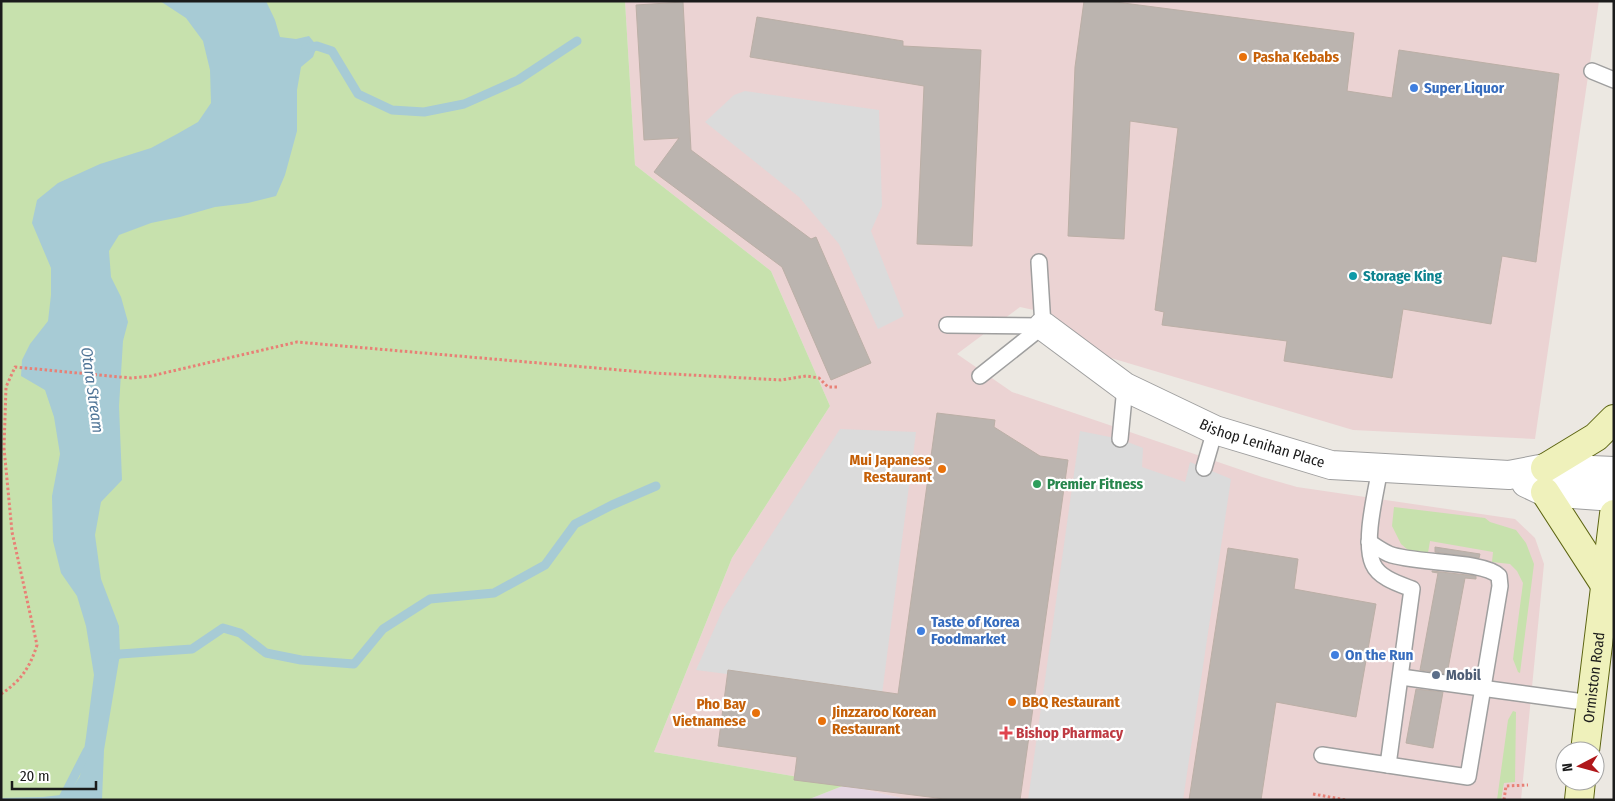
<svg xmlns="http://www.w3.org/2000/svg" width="1615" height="801" font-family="'Fira Sans Condensed',sans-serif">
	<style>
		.commercial { fill: #ebd3d3 }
		.industrial { fill: #e4d5e1 }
		.grass { fill: #c7e1ad }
		.parking { fill: #dbdbdb }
		.water { fill: #a7cbd5 }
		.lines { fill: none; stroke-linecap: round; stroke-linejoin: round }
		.stream { stroke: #a7cbd5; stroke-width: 9 }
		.building { fill: #bbb4af; stroke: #bbafa6 }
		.service-casing { stroke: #9f9f9f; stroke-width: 18 }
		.minor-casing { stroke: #9f9f9f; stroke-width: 30 }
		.secondary-casing { stroke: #5c6411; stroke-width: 30 }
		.path { stroke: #e88076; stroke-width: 3; stroke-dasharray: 2.5 2.5; stroke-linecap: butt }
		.service { stroke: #fff; stroke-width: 15 }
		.minor { stroke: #fff; stroke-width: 28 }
		.secondary { stroke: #eff1bb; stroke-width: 28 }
		.food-dot { fill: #e8710a; stroke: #fff; stroke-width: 2 }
		.shop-dot { fill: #3f7fe0; stroke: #fff; stroke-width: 2 }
		.culture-dot { fill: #0f9aa8; stroke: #fff; stroke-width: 2 }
		.leisure-dot { fill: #2e9e5b; stroke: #fff; stroke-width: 2 }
		.service-dot { fill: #5c6f8a; stroke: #fff; stroke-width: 2 }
		.health-dot { fill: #e0444e; stroke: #fff; stroke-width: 2 }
		.labels { text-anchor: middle; stroke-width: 4.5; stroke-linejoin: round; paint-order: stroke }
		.food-label { font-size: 15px; font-weight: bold; fill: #c56008; stroke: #fff; text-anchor: start }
		.shop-label { font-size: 15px; font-weight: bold; fill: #366cbe; stroke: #fff; text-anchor: start }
		.culture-label { font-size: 15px; font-weight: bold; fill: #0d838f; stroke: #fff; text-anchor: start }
		.street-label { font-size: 15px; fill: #1b1b1b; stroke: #fff }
		.leisure-label { font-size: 15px; font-weight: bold; fill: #27864d; stroke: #fff; text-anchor: start }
		.service-label { font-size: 15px; font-weight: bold; fill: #4e5e75; stroke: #fff; text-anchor: start }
		.health-label { font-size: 15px; font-weight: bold; fill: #be3a42; stroke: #fff; text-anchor: start }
		.water-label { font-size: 16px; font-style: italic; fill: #517698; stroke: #fff }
	</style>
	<rect width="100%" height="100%" fill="#ece8e2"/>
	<path class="commercial" d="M625,1H1599L1535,439L1353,430L1101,355L1052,314L1020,307L957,354L1012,392L1262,477L1297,487L1515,519L1535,538L1544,564L1521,800H910L845,785L654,752L732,558L830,406L771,271L635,165Z"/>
	<path class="industrial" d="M845,785L910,800H807Z"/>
	<g class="grass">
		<path d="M1,1H625L635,165L771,271L830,406L732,558L654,752L845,785L807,800H1Z"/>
		<path d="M1394,507L1485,518L1490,522L1516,530L1526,543L1534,564L1520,673L1518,672L1513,659L1523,583L1517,571L1510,564L1492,562L1493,552L1430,541L1428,553L1408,550L1401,544L1392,526Z"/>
		<path d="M1513,711L1516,712L1515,782L1504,783L1501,800H1497L1508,720Z"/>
	</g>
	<g class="parking">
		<path d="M745,91L879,110L882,206L871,231L904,316L878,329L839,244L799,197L705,122L734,95Z"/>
		<path d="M840,429L916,432L882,694L696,670L723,609Z"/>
		<path d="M1080,431L1120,439L1143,448L1142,467L1185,482L1190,462L1231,479L1183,800H1028Z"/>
	</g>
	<path class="water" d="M160,1H266L275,20L280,37L296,39L309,36L317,46L313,57L301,67L297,90V131L285,175L276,196L248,203L215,207L180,217L151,223L119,235L109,251L111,277L121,297L128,322L123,341L119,406L122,480L101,502L95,535L101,579L119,626L120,654L104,750L102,800H1V798L43,797L69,794L80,776L86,737L94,675L86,626L77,596L61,573L53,541L52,496L60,454L54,417L45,390L21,376L22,360L30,344L48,321L51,295V268L32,223L37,200L58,183L100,164L151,148L177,134L198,122L211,103L210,70L203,41L186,18Z"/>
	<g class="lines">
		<g class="stream">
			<path d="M306,48L317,46L332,51L358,94L392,110L424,112L464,104L518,80L577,41"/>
			<path d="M109,658L120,654L192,649L223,628L240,633L266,653L301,660L354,664L383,629L430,599L494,593L545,565L575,524L612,505L656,486"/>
			<path d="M62,800L87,751"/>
		</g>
	</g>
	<g class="building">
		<path d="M1084,1H1108L1354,33L1347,91L1392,98L1399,50L1559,74L1536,262L1502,256L1491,324L1403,309L1392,378L1284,361L1287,341L1162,325L1164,312L1155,310L1178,128L1130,121L1124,239L1068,236L1075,67Z"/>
		<path d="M683,2L691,150L811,239L816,237L871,363L831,380L782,267L654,172L679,138L644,140L636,5Z"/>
		<path d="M757,17L903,41V46L981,50L972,246L917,244L924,86L750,57Z"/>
		<path d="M937,413L995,420L994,427L1040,456L1068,460L1020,800H953L794,780L797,757L718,746L728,670L898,694Z"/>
		<path d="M1435,547L1480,554L1479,558L1435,552Z"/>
		<path d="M1228,548L1298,559L1294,589L1376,604L1356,717L1276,702L1261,800H1189Z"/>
		<path d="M1432,571L1476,576V579L1465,578L1447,674L1420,670L1438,573L1432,572Z"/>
		<path d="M1416,689L1443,692L1433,748L1406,743Z"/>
	</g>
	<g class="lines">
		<defs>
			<g id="service">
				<path d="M1592,71L1614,80"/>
				<path d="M1039,262L1043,326"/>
				<path d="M947,325L1043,326"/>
				<path d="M980,376L1043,326"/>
				<path d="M1120,439L1125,387"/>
				<path d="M1204,468L1215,430"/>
				<path d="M1369,542C1375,546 1382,551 1389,554C1414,564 1483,560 1499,576L1500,586L1468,777L1388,765"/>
				<path d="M1401,677L1591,703"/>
				<path d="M1322,755L1388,765L1412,589C1399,584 1379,578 1373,564C1363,541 1376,493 1380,468"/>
			</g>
			<g id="minor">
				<path id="s1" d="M1043,326L1125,387L1215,430L1331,465L1509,475L1545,468L1614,471"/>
				<path d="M1526,483L1545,492L1614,497"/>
			</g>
			<g id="secondary">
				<path d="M1545,468L1596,437L1614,419"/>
				<path d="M1545,492L1605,585"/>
				<path id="s2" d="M1585,751L1614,514"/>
				<path d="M1579,800L1581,781"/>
			</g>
		</defs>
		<use href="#service" class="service-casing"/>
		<use href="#minor" class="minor-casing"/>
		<use href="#secondary" class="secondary-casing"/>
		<g class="path">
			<path d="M1,694C21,681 30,667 37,645L12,532L4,448L6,387L15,367L131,378L151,376L297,342L654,373L781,380L806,376L819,378L828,387H837"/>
			<path d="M1313,794L1346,800"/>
			<path d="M1504,800L1506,786L1528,785"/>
		</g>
		<use href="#service" class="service"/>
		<use href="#minor" class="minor"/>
		<use href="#secondary" class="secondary"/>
	</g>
	<g class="food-dot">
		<circle cx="1243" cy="57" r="5"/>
		<circle cx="942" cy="469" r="5"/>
		<circle cx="1012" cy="702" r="5"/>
		<circle cx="756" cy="713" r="5"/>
		<circle cx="822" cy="721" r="5"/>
	</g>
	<g class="shop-dot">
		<circle cx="1414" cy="88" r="5"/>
		<circle cx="921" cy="631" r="5"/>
		<circle cx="1335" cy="655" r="5"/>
	</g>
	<circle class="culture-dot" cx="1353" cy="276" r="5"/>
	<circle class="leisure-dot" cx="1037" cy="484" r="5"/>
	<circle class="service-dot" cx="1436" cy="675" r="5"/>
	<path class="health-dot" d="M1003.5 725.5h5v5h5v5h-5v5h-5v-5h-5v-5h5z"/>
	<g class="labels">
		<g class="food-label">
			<text x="1253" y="62">Pasha Kebabs</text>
			<text x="932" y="465" text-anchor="end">Mui Japanese<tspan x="932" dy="17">Restaurant</tspan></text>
			<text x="1022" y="707">BBQ Restaurant</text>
			<text x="746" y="709" text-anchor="end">Pho Bay<tspan x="746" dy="17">Vietnamese</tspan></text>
			<text x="832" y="717">Jinzzaroo Korean<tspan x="832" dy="17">Restaurant</tspan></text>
		</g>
		<g class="shop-label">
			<text x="1424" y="93">Super Liquor</text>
			<text x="931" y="627">Taste of Korea<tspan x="931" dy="17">Foodmarket</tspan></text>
			<text x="1345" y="660">On the Run</text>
		</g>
		<g class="culture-label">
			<text x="1363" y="281">Storage King</text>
		</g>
		<g class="street-label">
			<text dy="5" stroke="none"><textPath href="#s1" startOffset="251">Bishop Lenihan Place</textPath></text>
			<text dy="5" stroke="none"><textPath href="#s2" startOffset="74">Ormiston Road</textPath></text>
		</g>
		<g class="leisure-label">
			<text x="1047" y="489">Premier Fitness</text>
		</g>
		<g class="service-label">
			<text x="1446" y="680">Mobil</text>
		</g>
		<g class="health-label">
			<text x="1016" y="738">Bishop Pharmacy</text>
		</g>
		<g class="water-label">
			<text transform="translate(93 390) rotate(82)" y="6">Otara Stream</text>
		</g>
	</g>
	<rect width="1615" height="801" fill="none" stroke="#1b1b1b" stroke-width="5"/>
	<g transform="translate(1580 766) rotate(264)"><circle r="24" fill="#ffffff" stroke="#a4a4a4"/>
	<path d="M0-4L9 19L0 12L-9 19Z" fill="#b0171a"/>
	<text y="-8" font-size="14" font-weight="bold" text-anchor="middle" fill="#1b1b1b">N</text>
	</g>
	<path d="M12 781v8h84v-8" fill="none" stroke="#1b1b1b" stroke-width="2.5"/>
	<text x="20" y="781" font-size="15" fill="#1b1b1b" stroke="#ffffff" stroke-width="4" paint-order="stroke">20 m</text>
</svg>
